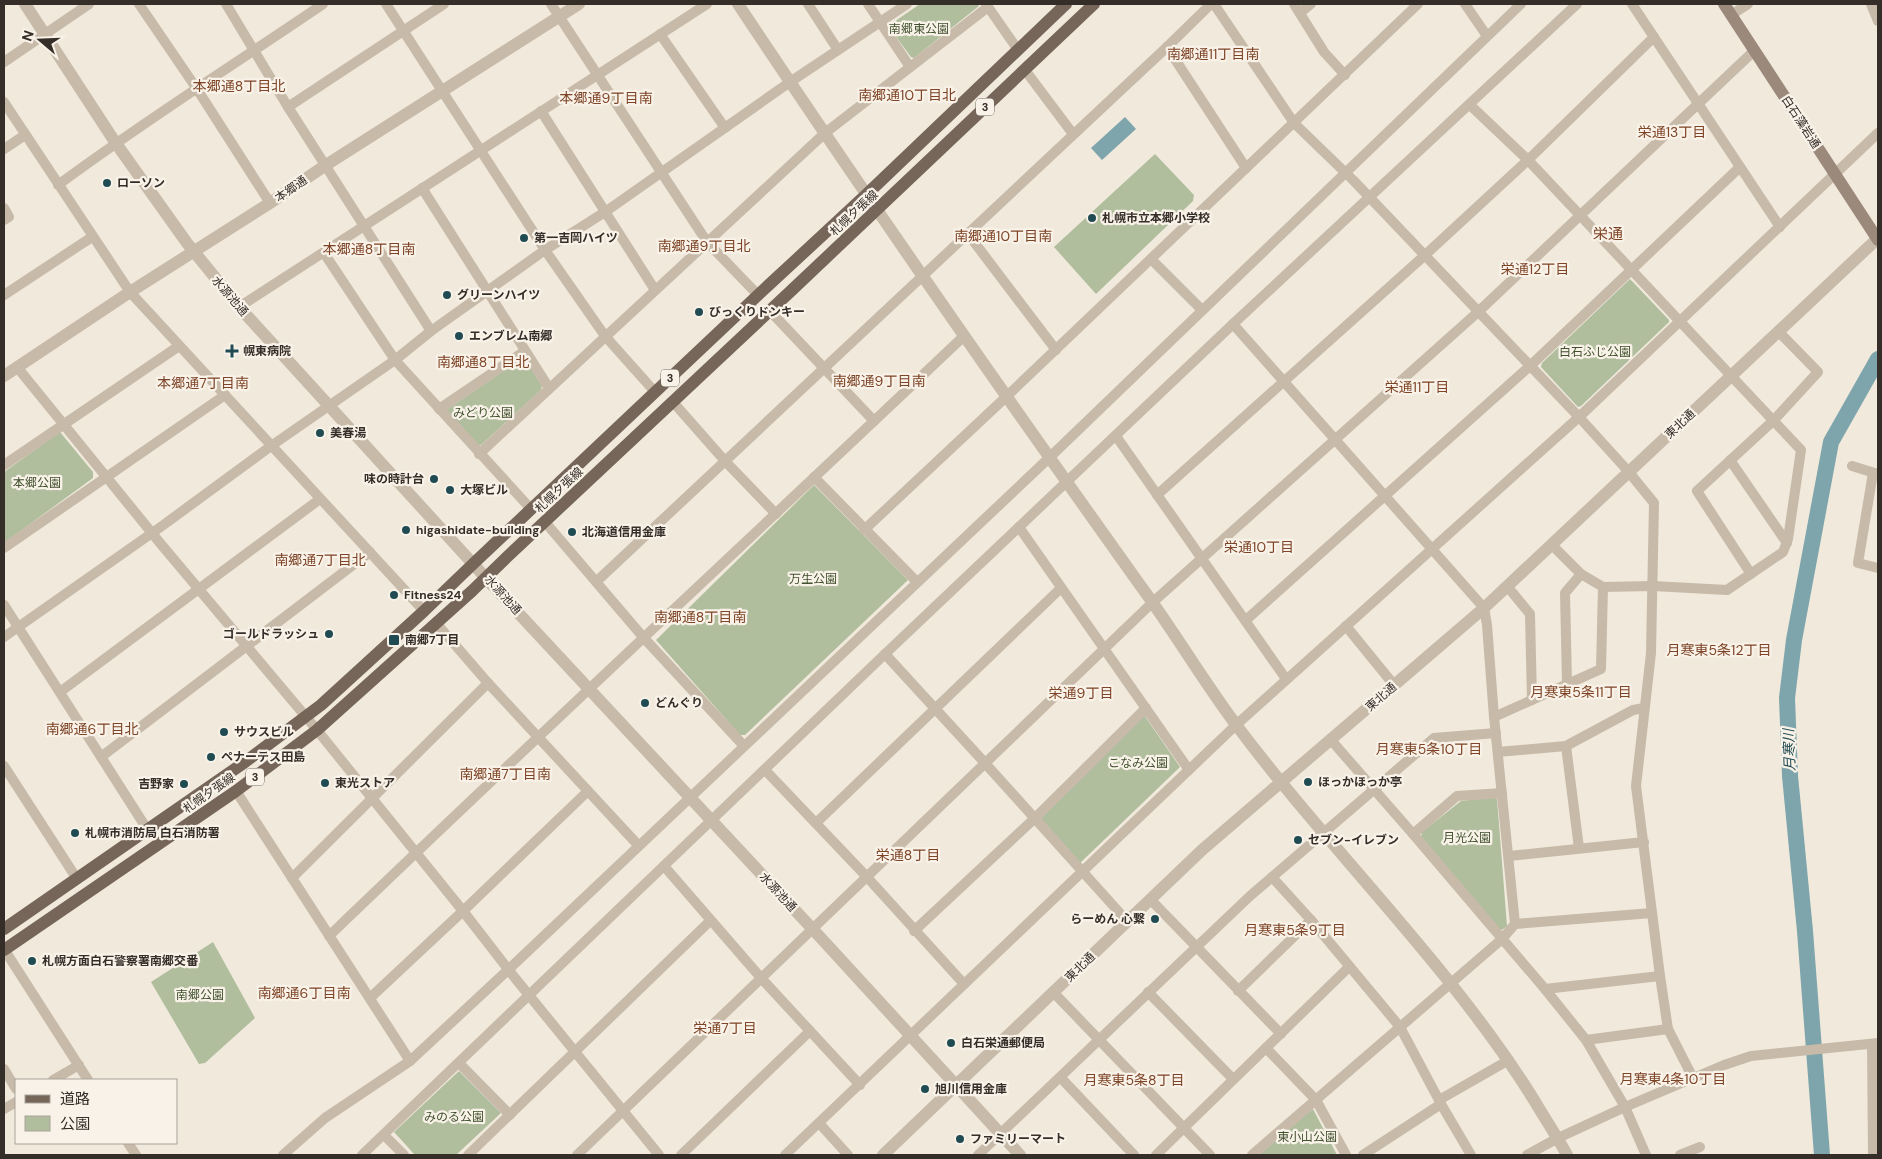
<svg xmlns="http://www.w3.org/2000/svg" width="1882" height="1159" font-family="'DM Sans','Noto Sans JP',sans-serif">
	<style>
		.green { fill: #b0be9d }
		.water { fill: #7da5ab }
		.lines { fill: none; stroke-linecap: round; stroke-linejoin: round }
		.river { stroke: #7da5ab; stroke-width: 16 }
		.minor { stroke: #c7baa9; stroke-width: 10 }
		.tertiary { stroke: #c7baa9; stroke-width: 12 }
		.secondary { stroke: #9b897b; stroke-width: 12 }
		.primary { stroke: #76665a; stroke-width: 12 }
		.poi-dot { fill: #214b53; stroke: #f8f2e8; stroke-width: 2 }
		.labels { text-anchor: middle; stroke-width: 4.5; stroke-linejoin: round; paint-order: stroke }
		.shield { fill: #f8f2e8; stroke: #706862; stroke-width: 1 }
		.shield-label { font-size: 11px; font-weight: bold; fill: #352d28 }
		.park-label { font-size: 12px; fill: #41512e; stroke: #f8f2e8 }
		.street-label { font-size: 12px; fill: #352d28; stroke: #f8f2e8 }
		.poi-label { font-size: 12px; font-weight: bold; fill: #352d28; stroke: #f8f2e8; text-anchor: start }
		.neighbourhood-label { font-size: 14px; fill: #7e4427; stroke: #f8f2e8 }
		.water-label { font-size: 14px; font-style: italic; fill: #214b53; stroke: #f8f2e8 }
		.quarter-label { font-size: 15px; fill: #7e4427; stroke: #f8f2e8 }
	</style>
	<rect width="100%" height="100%" fill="#f0e9dc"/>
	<g class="green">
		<path d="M920,4H977L979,6L914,58L911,57L888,26Z"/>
		<path d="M1155,154L1194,195L1193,201L1096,294L1054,247Z"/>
		<path d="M1630,279L1669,320V322L1581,406L1578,407L1541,367L1542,363Z"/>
		<path d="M521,359H525L542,386L541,390L481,445H474L445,411Z"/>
		<path d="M60,432L93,472V478L4,543V472Z"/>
		<path d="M814,485L908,580L745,735H740L656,640Z"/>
		<path d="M1144,715L1180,767L1080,863L1042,820V817Z"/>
		<path d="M1494,797L1497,799L1507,926L1502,930L1497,928L1421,836L1422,832L1461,801Z"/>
		<path d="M213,942L255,1018L205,1063L199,1064L151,982Z"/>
		<path d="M459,1071L501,1113L456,1155H415L394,1132Z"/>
		<path d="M1313,1109L1337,1155H1259L1310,1111Z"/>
	</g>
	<path class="water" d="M1125,117L1136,129L1102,160L1091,148Z"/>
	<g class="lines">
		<path class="river" d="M1822,1155L1805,931L1790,776L1787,698L1794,640L1831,442L1878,359"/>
		<g class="minor">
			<path d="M139,4L197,89L270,203"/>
			<path d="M226,4L288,107L431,331"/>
			<path d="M386,4L545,250L605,336L655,392"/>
			<path d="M551,4L707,242L758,295"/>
			<path d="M808,4L838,50"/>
			<path d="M868,4L910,67"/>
			<path d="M986,4L1018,50"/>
			<path d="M1214,4L1294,123L1354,181L1579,417L1628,471L1654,503L1651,653L1636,786L1660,976L1668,1029L1693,1078"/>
			<path d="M1294,4L1324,52L1345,75"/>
			<path d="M1465,4L1487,36"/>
			<path d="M1632,4L1780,227"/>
			<path d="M1871,4L1878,21"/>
			<path d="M1300,13L1311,4"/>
			<path d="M1731,15L1748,4"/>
			<path d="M660,34L725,128"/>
			<path d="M1167,47L1246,168"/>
			<path d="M4,62L89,4"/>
			<path d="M1025,70L1073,134"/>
			<path d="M4,102L130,292L424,611"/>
			<path d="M1470,105L1528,160L1801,450L1788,539L1783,552L1727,590L1653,586L1603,587"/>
			<path d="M288,107L444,4"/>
			<path d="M541,111L655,290"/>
			<path d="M4,149L25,135"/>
			<path d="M58,185C144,121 235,64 323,4"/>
			<path d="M422,188L549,388"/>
			<path d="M4,208L9,217L4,220"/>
			<path d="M968,234L1056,350"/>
			<path d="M324,253L395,360L531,509"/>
			<path d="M1151,259L1202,310"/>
			<path d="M4,295L92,237"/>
			<path d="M239,307L707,4"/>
			<path d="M770,311L874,421"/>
			<path d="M1233,324L1484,608L1487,625L1494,717L1515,924L1502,939L1252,1155"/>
			<path d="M17,367L160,543L317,730L463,911L515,978L659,1155"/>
			<path d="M673,402L725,461L776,514"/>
			<path d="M439,409L525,351"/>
			<path d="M1116,436L1286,679"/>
			<path d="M479,454L825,133L988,7"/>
			<path d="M1730,460L1787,543"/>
			<path d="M4,465L179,346"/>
			<path d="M1852,466L1878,474"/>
			<path d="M1873,473L1858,563L1878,568"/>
			<path d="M814,477L917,582"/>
			<path d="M1157,495L1424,256L1528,160L1654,37"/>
			<path d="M545,522L643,637L744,746"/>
			<path d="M1019,527L1189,770"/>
			<path d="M864,530L1006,397L1418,4"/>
			<path d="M4,548L225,395"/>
			<path d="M1751,574L1697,491L1774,420L1818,372L1778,331"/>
			<path d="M597,581L1167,47L1211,4"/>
			<path d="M1507,586L1530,614L1532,700"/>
			<path d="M4,605L147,829"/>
			<path d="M1246,620L1530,366L1740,167"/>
			<path d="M437,624L488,683L638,845"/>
			<path d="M1346,626L1394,685"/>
			<path d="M4,637L162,526L271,446L395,360L431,331L545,250L605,212L790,82L907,4"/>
			<path d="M885,654L984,762L1127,921"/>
			<path d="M1567,684L1565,593L1581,574"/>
			<path d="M60,692L320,499"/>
			<path d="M1494,717L1601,669L1603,587L1581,574L1552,545"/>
			<path d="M1331,740L1413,834L1545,989L1586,1040L1625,1107L1646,1155"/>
			<path d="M1566,746L1579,848"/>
			<path d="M1498,752L1566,746L1633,710L1644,708"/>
			<path d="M101,757L370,552"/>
			<path d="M4,766L77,879"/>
			<path d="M765,770L866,876L964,984"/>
			<path d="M236,791L410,1061"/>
			<path d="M816,823L1061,588"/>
			<path d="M1413,834L1457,796L1502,793"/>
			<path d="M1509,856L1644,842"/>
			<path d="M664,866L761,978L860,1085"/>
			<path d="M1272,877L1311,920L1400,1027L1441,1104L1471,1155"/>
			<path d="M292,878L488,683"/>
			<path d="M1150,899L1281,1034"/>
			<path d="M1515,924L1652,913"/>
			<path d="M914,931L1035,818L1146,708"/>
			<path d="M329,936C539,734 753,536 964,336"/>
			<path d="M4,949L88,1080"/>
			<path d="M1545,989L1660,976"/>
			<path d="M1238,991L1311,920"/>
			<path d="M1148,992L1233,1079"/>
			<path d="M1054,993L1210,1155"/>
			<path d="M370,998L463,911L588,791"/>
			<path d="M1586,1040L1668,1029"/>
			<path d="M1872,1044L1873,1155"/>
			<path d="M1266,1048L1316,1100L1346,1155"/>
			<path d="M459,1063L510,1115"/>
			<path d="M4,1069L16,1089"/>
			<path d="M1061,1078L1134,1155"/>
			<path d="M53,1080L79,1065"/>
			<path d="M1439,1100L1509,1060"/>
			<path d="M4,1109L16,1102"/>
			<path d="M819,1123L848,1155"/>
			<path d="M384,1135L404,1155"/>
			<path d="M128,1143L136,1155"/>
			<path d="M283,1155L325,1118L410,1061L509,969L1050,457L1521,4"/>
			<path d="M362,1155L885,654L1233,324L1577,4"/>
			<path d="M468,1155L710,921"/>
			<path d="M577,1155L1153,602L1478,312L1755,50"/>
			<path d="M681,1155L810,1031"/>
			<path d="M785,1155L1236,725L1579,417L1878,133"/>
			<path d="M978,1155L1250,896L1434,738L1496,733"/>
			<path d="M1156,1155L1349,967"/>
			<path d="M1363,1155L1441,1104"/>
			<path d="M1527,1155L1558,1138L1625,1107L1724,1065L1751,1056L1878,1043"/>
			<path d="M1680,1155L1700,1147"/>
		</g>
		<g class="tertiary">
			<path d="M25,4L115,142L187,243L239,307L495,588L820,937L1020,1155"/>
			<path d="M738,4C868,200 1003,393 1140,585C1174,631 1203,681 1237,726C1333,854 1450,965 1534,1100C1545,1119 1557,1136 1567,1155"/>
			<path d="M4,376L130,292L270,203L326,165L579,4"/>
			<path d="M883,1155L1202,850L1484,608L1878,238"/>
		</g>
		<path class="secondary" d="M1724,4L1878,240"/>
		<g class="primary">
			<path d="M4,929L245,762L321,705L424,611L474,563L758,295L867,194L1066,4"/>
			<path d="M4,950L236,791L317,730L472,591L507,557L793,289L1094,4"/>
		</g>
	</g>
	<g class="poi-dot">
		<circle cx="107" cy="183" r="5"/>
		<circle cx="1092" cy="218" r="5"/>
		<circle cx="524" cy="238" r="5"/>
		<circle cx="447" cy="295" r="5"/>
		<circle cx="699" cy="312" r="5"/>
		<circle cx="459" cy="336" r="5"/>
		<path d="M229.5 343.5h5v5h5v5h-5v5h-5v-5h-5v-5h5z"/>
		<circle cx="320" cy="433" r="5"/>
		<circle cx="434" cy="479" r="5"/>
		<circle cx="450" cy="490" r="5"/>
		<circle cx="406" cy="530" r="5"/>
		<circle cx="572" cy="532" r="5"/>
		<circle cx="394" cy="595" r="5"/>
		<circle cx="329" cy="634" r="5"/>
		<rect x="388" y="634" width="12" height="12" rx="2.5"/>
		<circle cx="645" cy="703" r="5"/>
		<circle cx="224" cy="732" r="5"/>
		<circle cx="211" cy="757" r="5"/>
		<circle cx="1308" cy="782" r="5"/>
		<circle cx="325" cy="783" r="5"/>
		<circle cx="184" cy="784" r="5"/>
		<circle cx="75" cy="833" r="5"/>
		<circle cx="1298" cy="840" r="5"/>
		<circle cx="1155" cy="919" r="5"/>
		<circle cx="32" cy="961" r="5"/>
		<circle cx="951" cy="1043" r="5"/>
		<circle cx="925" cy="1089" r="5"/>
		<circle cx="960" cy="1139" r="5"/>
	</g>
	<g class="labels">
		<g class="shield">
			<rect x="976" y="98.5" width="18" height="17" rx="4"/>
			<rect x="661" y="369.5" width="18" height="17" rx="4"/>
			<rect x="246" y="768.5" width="18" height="17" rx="4"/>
		</g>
		<g class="shield-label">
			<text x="985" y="111">3</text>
			<text x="670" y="382">3</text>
			<text x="255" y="781">3</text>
		</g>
		<g class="park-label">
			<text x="919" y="33">南郷東公園</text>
			<text x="1595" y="356">白石ふじ公園</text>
			<text x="483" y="417">みどり公園</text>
			<text x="37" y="487">本郷公園</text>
			<text x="813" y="583">万生公園</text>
			<text x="1138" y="767">こなみ公園</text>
			<text x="1467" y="842">月光公園</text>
			<text x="200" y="999">南郷公園</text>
			<text x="454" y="1121">みのる公園</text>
			<text x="1307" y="1141">東小山公園</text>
		</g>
		<g class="street-label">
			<text transform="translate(1801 122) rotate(57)" y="4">白石藻岩通</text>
			<text transform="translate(291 189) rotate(-35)" y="4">本郷通</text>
			<text transform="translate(854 213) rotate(-43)" y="4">札幌夕張線</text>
			<text transform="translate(230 296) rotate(49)" y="4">水源池通</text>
			<text transform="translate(1680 424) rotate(-43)" y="4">東北通</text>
			<text transform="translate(559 490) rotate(-43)" y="4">札幌夕張線</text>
			<text transform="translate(503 595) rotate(48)" y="4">水源池通</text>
			<text transform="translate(1381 697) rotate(-41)" y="4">東北通</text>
			<text transform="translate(209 793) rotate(-35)" y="4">札幌夕張線</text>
			<text transform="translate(778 892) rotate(47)" y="4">水源池通</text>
			<text transform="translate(1080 967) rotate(-44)" y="4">東北通</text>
		</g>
		<g class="poi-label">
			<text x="117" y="187">ローソン</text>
			<text x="1102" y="222">札幌市立本郷小学校</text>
			<text x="534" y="242">第一吉岡ハイツ</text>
			<text x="457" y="299">グリーンハイツ</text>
			<text x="709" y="316">びっくりドンキー</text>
			<text x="469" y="340">エンブレム南郷</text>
			<text x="243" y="355">幌東病院</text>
			<text x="330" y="437">美春湯</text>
			<text x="424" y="483" text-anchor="end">味の時計台</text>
			<text x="460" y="494">大塚ビル</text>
			<text x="416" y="534">higashidate-building</text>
			<text x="582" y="536">北海道信用金庫</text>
			<text x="404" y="599">Fitness24</text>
			<text x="319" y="638" text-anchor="end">ゴールドラッシュ</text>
			<text x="405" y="644">南郷7丁目</text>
			<text x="655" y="707">どんぐり</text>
			<text x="234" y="736">サウスビル</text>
			<text x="221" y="761">ペナーテス田島</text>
			<text x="1318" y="786">ほっかほっか亭</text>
			<text x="335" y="787">東光ストア</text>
			<text x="174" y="788" text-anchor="end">吉野家</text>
			<text x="85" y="837">札幌市消防局 白石消防署</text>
			<text x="1308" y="844">セブン-イレブン</text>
			<text x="1145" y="923" text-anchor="end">らーめん 心繋</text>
			<text x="42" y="965">札幌方面白石警察署南郷交番</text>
			<text x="961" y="1047">白石栄通郵便局</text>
			<text x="935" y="1093">旭川信用金庫</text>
			<text x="970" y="1143">ファミリーマート</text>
		</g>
		<g class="neighbourhood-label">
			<text x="1213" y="59">南郷通11丁目南</text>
			<text x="239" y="91">本郷通8丁目北</text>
			<text x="907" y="100">南郷通10丁目北</text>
			<text x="606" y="103">本郷通9丁目南</text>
			<text x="1672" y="137">栄通13丁目</text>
			<text x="1003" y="241">南郷通10丁目南</text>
			<text x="704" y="251">南郷通9丁目北</text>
			<text x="369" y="254">本郷通8丁目南</text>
			<text x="1535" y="274">栄通12丁目</text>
			<text x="483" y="367">南郷通8丁目北</text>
			<text x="879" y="386">南郷通9丁目南</text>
			<text x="203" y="388">本郷通7丁目南</text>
			<text x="1417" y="392">栄通11丁目</text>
			<text x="1259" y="552">栄通10丁目</text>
			<text x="320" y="565">南郷通7丁目北</text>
			<text x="700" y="622">南郷通8丁目南</text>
			<text x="1719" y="655">月寒東5条12丁目</text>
			<text x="1581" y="697">月寒東5条11丁目</text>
			<text x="1081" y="698">栄通9丁目</text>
			<text x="92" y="734">南郷通6丁目北</text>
			<text x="1429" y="754">月寒東5条10丁目</text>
			<text x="505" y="779">南郷通7丁目南</text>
			<text x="908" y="860">栄通8丁目</text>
			<text x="1295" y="935">月寒東5条9丁目</text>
			<text x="304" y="998">南郷通6丁目南</text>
			<text x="725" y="1033">栄通7丁目</text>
			<text x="1673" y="1084">月寒東4条10丁目</text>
			<text x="1134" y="1085">月寒東5条8丁目</text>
		</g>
		<g class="water-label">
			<text transform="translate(1789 750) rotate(-92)" y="5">月寒川</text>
		</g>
		<g class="quarter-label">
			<text x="1608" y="239">栄通</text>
		</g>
	</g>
	<rect width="1882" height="1159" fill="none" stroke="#352d28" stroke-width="10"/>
	<rect x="15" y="1079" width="162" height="65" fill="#f8f2e8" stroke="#aaa39b"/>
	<rect x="25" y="1095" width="25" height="8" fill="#76665a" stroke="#aaa39b"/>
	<text x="60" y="1104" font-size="15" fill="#352d28">道路</text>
	<rect x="25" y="1116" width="25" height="15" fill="#b0be9d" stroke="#aaa39b"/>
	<text x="60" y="1129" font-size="15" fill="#352d28">公園</text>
	<g transform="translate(40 40) rotate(289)" stroke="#f8f2e8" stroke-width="4" paint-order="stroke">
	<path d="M0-4L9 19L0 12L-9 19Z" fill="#352d28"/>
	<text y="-8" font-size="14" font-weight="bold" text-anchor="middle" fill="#352d28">N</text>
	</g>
</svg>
